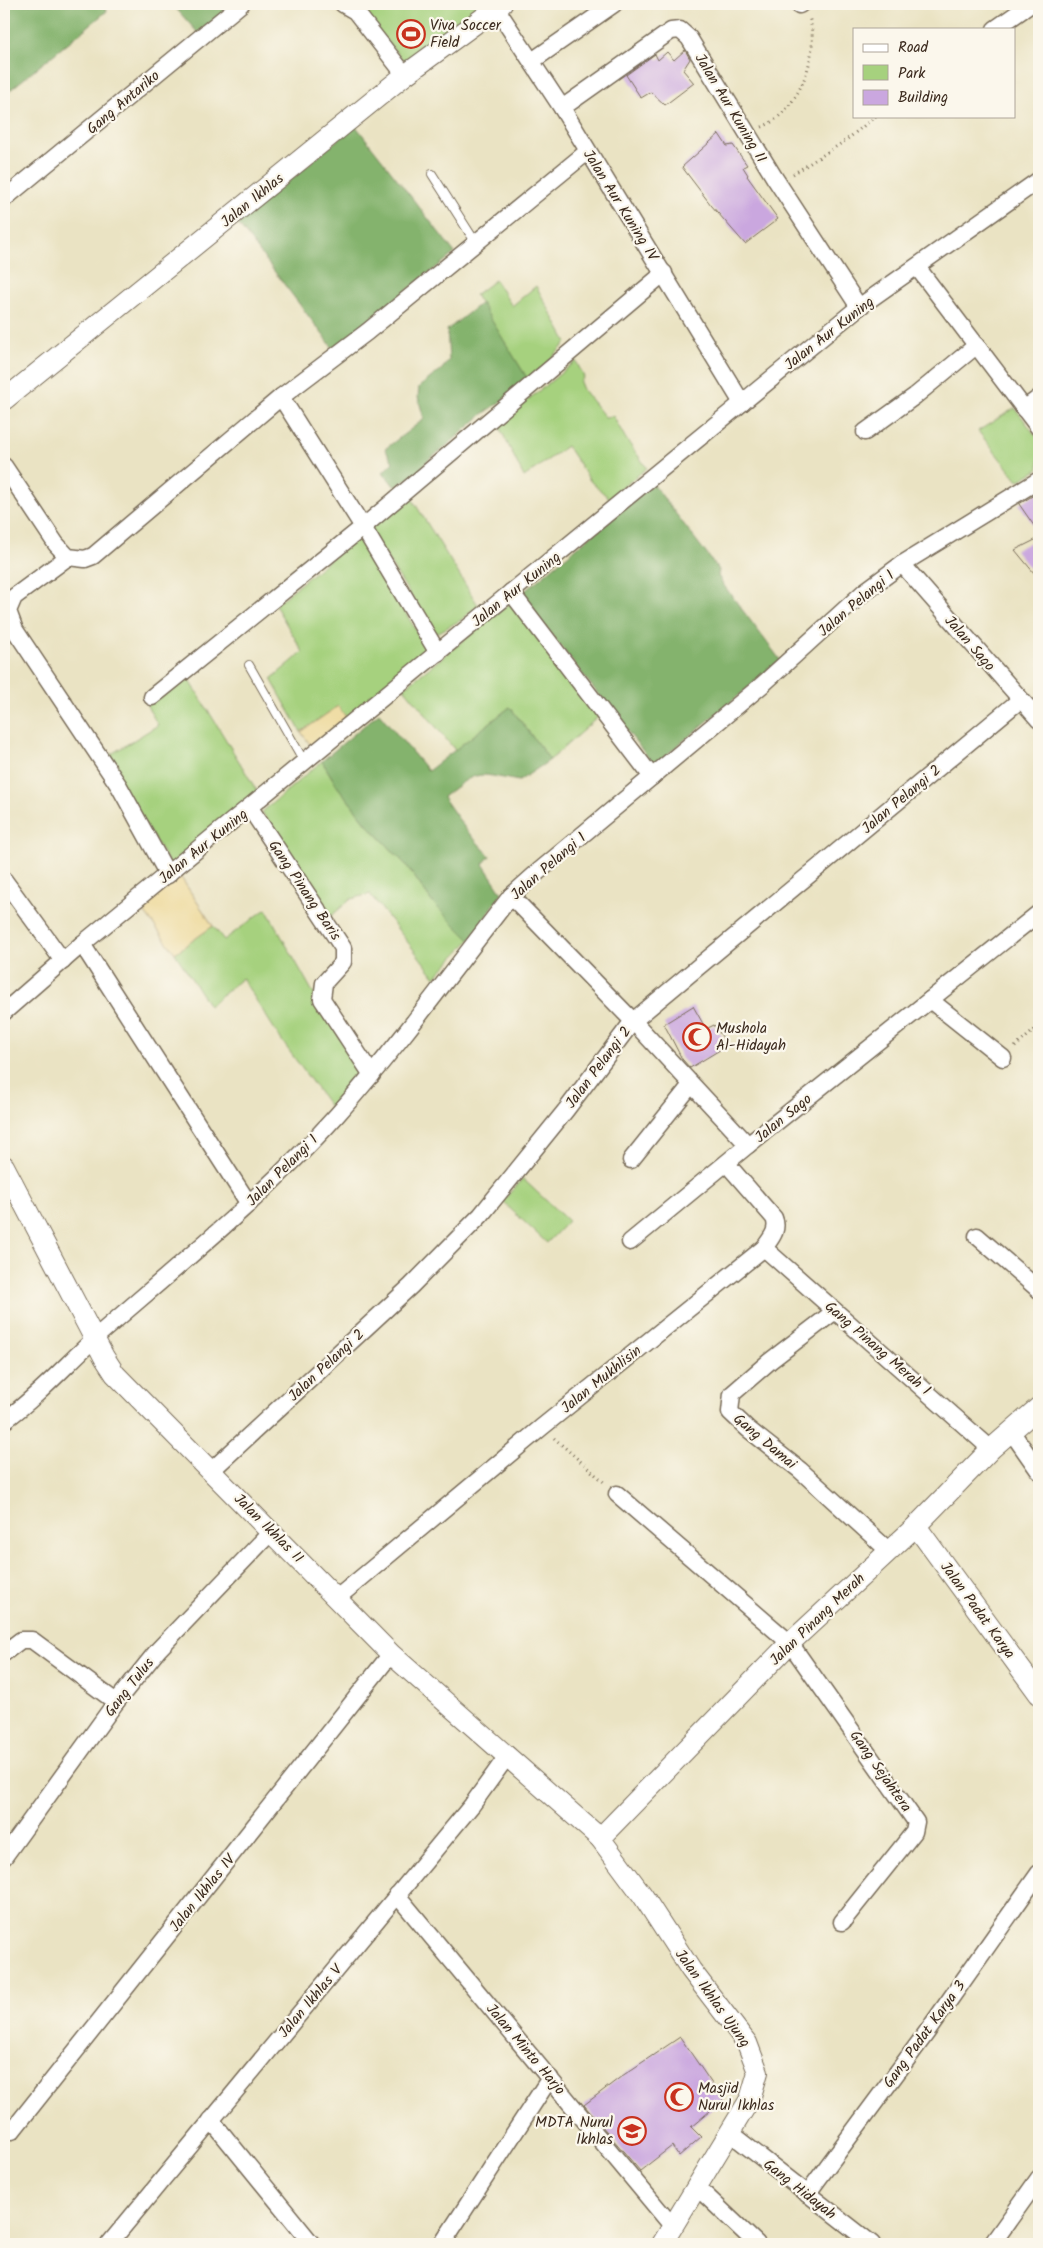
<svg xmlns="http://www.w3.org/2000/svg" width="1043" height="2248" font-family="Kalam,sans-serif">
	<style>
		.green { fill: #a6d17e; stroke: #707e4e }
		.forest { fill: #84b36d; stroke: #606e46 }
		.sand { fill: #eeda9e; stroke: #94825e }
		.building { fill: #caa7df }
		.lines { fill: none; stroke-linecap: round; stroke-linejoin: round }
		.service-casing { stroke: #786b58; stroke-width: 10 }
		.minor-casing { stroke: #786b58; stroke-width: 19 }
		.tertiary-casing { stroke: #786b58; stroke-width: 22 }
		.path { stroke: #786b58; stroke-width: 3; stroke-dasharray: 1 4; stroke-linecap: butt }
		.service { stroke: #fff; stroke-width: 8 }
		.minor { stroke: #fff; stroke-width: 16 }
		.tertiary { stroke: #fff; stroke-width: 20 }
		.labels { text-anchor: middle; stroke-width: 4.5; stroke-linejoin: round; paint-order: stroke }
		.poi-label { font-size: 15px; fill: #3b2a1e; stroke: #fbf7ec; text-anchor: start }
		.street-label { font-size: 15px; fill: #3b2a1e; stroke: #fbf7ec }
	</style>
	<rect width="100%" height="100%" fill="#fbf7ec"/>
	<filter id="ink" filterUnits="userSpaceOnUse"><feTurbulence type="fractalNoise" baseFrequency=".02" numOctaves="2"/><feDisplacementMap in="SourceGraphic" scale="10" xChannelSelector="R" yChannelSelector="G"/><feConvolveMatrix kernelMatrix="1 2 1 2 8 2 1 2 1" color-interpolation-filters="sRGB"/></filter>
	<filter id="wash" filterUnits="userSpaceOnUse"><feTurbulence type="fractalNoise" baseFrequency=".0096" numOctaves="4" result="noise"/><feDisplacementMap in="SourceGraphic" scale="20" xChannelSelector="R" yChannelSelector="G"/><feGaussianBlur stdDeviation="1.12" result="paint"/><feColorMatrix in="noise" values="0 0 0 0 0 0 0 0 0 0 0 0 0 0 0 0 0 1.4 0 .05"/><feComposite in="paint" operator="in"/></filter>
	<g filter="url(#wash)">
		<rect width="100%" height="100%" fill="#eae3c3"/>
		<g class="green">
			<path d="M355,4H482L415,55L403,60Z"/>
			<path d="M495,280L512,306L536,286L567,342L544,366L527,378L475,295Z"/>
			<path d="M576,361L584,377L580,382L583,390L605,417L613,416L626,439L647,468L609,498L591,482L567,446L524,477L498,424Z"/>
			<path d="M1015,408L1039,440V469L1018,481L978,431Z"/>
			<path d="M409,494L478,605L461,620L435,634L368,528Z"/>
			<path d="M358,536L427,648L346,717L338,706L301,732L271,679L303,652L275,605Z"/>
			<path d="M509,604L514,606L599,716L550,760L510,707L455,750L404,688Z"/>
			<path d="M186,674L257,791L170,865L105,758L158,725L147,706Z"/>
			<path d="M322,761L337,786L368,825L407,866L432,902L470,940L435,977L370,894L351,899L330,917L262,812Z"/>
			<path d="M266,909L328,1019L363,1073L333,1111L282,1041L242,978L209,1006L175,953L213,926L224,940Z"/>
			<path d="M523,1179L568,1221L547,1243L502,1201Z"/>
		</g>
		<g class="forest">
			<path d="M4,4H104L107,11L4,95Z"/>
			<path d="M172,4H235L198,33Z"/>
			<path d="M355,125L455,253L333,348L238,224Z"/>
			<path d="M481,303L527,378L526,384L483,414L443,449L429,459L418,472L395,487L383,472L393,462L385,449L424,419L418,397L419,387L442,369L449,360L447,330Z"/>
			<path d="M653,484L719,570L718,576L725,587L781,661L654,765L520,595Z"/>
			<path d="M510,707L550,760L519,781C475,773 479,769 443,797L467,831L490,856L483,864L502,893L470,940L432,902L407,866L368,825L337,786L322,761L379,713L428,771Z"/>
		</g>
		<g class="sand">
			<path d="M338,706L346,717L311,746L301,732Z"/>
			<path d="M178,873L213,926L175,953L139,905Z"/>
		</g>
		<g id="blocks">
			<g class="building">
				<path d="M685,50L690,59L683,70L694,83L665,105L651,92L641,98L626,75L655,54L658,60L667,52L674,60Z"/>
				<path d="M719,134L727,146L733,145L747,165L743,167L748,175L747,176L778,219L745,244L711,205L682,167Z"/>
				<path d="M1039,492V533L1019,504Z"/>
				<path d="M1039,538V579L1015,550Z"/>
				<path d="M693,1006L706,1029L714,1025L728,1045L690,1068L682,1059L664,1024Z"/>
				<path d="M680,2037L723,2100L691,2127L701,2137L679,2156L672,2146L640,2171L584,2105L622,2076Z"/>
			</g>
		</g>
	</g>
	<g filter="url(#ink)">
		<use href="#blocks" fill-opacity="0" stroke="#786b58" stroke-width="1"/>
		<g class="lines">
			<defs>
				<g id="service">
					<path d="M432,174L476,243"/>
					<path d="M249,665L305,763"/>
				</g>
				<g id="minor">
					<path d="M343,4L355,11L405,75"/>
					<path d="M799,5L801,4"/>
					<path d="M496,8L562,108L742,403"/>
					<path d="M995,29L1031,4"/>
					<path d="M532,61L614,4"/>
					<path d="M562,108L671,31L680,30L689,38L774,177L859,307"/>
					<path d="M4,199L241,4"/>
					<path d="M917,267L1039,428"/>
					<path d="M281,397L363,527L438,653"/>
					<path d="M1024,409L1039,398"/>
					<path d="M865,432L915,396L977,345"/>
					<path d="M4,466L56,544L68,557L85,559L93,556L281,397L367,332L587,152"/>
					<path d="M68,557L14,597L8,611L15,630L119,786L168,875"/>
					<path d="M902,564L1039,720"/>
					<path d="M511,592L652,777"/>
					<path d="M152,697L363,527L664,273"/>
					<path d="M250,808L343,948V962L324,983L322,999L372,1075"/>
					<path d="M4,880L63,961"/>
					<path d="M511,896L633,1021L748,1145L1039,913"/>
					<path d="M82,944L249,1204"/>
					<path d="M930,1000L1003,1058"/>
					<path d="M4,1012L82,944L859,307L1039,180"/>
					<path d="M631,1160L691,1085"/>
					<path d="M977,1236L1039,1290"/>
					<path d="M630,1242L748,1145"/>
					<path d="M764,1248L991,1449"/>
					<path d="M835,1311L770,1361L732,1394L730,1412L748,1429L800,1470L889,1551"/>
					<path d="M4,1421C41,1394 70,1360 104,1330C184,1261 267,1193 337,1115C399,1045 454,969 511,896L539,871L762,685L864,592L902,564L1039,480"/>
					<path d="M1011,1431L1039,1471"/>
					<path d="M212,1470L411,1286L481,1215L566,1110L633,1021L1020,700"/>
					<path d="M617,1494L790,1643L916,1822L914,1832L842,1922"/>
					<path d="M337,1598L542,1427L764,1248C771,1238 779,1230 774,1218L727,1164"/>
					<path d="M4,1653L21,1640H32L116,1702"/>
					<path d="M4,1857L116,1702L158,1650L272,1531"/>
					<path d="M397,1895L673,2227"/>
					<path d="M211,2120L312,2244"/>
					<path d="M12,2131L391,1654"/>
					<path d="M730,2133L872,2244"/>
					<path d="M697,2187L757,2244"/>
					<path d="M807,2194L927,2032L1039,1873"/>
					<path d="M109,2244L472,1805L508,1755"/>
					<path d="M442,2244L550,2078"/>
					<path d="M992,2244L1039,2178"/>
				</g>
				<g id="tertiary">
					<path d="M4,400L405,75L502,4"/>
					<path d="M4,1166L104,1357L115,1374L391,1654L600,1838L643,1896L691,1970L747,2043L758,2072L750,2099L662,2244"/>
					<path d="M916,1526L1039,1694"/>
					<path d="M600,1838L790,1643L916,1526L991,1449L1039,1407"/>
				</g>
			</defs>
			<use href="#service" class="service-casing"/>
			<use href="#minor" class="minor-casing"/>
			<use href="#tertiary" class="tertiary-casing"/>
			<g class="path">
				<path d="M762,127C799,112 821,53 809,17"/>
				<path d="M793,174L845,141L876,116"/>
				<path d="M1015,1047L1039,1026"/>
				<path d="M554,1438L606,1484"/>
			</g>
			<use href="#service" class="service"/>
			<use href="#minor" class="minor"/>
			<use href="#tertiary" class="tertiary"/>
		</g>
	</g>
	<defs>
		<symbol id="stadium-ring" viewBox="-11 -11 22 22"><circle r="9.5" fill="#fbf7ec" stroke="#c8321e" stroke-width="1.5"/><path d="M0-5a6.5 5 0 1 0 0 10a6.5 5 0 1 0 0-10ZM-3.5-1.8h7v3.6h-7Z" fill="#c8321e"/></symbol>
		<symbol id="mosque-ring" viewBox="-11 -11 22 22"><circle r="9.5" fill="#fbf7ec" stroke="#c8321e" stroke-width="1.5"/><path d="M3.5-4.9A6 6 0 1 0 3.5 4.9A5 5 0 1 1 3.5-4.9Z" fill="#c8321e"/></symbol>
		<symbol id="school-ring" viewBox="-11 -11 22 22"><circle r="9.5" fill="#fbf7ec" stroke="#c8321e" stroke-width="1.5"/><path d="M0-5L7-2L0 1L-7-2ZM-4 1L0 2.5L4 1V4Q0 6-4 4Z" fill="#c8321e"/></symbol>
	</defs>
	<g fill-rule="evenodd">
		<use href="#stadium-ring" x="395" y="18" width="32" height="32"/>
		<use href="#mosque-ring" x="681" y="1021" width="32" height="32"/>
		<use href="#mosque-ring" x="663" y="2081" width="32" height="32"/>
		<use href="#school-ring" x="616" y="2115" width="32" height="32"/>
	</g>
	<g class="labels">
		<g class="poi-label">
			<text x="430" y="30">Viva Soccer<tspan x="430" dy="17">Field</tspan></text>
			<text x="716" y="1033">Mushola<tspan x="716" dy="17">Al-Hidayah</tspan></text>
			<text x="698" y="2093">Masjid<tspan x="698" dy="17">Nurul Ikhlas</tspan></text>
			<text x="613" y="2127" text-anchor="end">MDTA Nurul<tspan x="613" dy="17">Ikhlas</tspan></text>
		</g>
		<g class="street-label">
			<text transform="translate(123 102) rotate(-40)" y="5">Gang Antariko</text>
			<text transform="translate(731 108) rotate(59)" y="5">Jalan Aur Kuning II</text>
			<text transform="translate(252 200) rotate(-39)" y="5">Jalan Ikhlas</text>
			<text transform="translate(621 205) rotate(58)" y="5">Jalan Aur Kuning IV</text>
			<text transform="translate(829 333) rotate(-38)" y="5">Jalan Aur Kuning</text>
			<text transform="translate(516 589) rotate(-39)" y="5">Jalan Aur Kuning</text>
			<text transform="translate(856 603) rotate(-40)" y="5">Jalan Pelangi 1</text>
			<text transform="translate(970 643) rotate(49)" y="5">Jalan Sago</text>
			<text transform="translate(901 799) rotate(-40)" y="5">Jalan Pelangi 2</text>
			<text transform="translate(203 846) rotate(-39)" y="5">Jalan Aur Kuning</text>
			<text transform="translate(548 866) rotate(-41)" y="5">Jalan Pelangi 1</text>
			<text transform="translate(305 890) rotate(56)" y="5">Gang Pinang Baris</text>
			<text transform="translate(598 1067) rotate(-53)" y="5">Jalan Pelangi 2</text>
			<text transform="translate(783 1118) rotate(-39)" y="5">Jalan Sago</text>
			<text transform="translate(282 1170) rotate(-45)" y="5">Jalan Pelangi 1</text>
			<text transform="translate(878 1348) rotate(41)" y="5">Gang Pinang Merah 1</text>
			<text transform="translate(326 1365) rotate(-43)" y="5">Jalan Pelangi 2</text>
			<text transform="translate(601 1379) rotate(-39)" y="5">Jalan Mukhlisin</text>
			<text transform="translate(765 1441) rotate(40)" y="5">Gang Damai</text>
			<text transform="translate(269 1528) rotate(45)" y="5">Jalan Ikhlas II</text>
			<text transform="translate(978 1610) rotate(54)" y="5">Jalan Padat Karya</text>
			<text transform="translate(817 1619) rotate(-44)" y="5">Jalan Pinang Merah</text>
			<text transform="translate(129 1687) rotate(-52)" y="5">Gang Tulus</text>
			<text transform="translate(881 1771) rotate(55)" y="5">Gang Sejahtera</text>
			<text transform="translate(202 1893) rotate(-51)" y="5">Jalan Ikhlas IV</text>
			<text transform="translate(713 1998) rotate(54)" y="5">Jalan Ikhlas Ujung</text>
			<text transform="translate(310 2001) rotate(-50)" y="5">Jalan Ikhlas V</text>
			<text transform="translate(924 2034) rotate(-54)" y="5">Gang Padat Karya 3</text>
			<text transform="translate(526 2049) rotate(50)" y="5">Jalan Minto Harjo</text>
			<text transform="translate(800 2189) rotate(38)" y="5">Gang Hidayah</text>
		</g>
	</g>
	<rect width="1043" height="2248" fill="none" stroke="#fbf7ec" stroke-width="20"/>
	<rect x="853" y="28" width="162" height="90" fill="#fbf7ec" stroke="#aea59a"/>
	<rect x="863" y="44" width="25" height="8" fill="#ffffff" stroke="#aea59a"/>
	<text x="898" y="52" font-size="15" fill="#3b2a1e">Road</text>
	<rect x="863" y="65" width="25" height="15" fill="#a6d17e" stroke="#aea59a"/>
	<text x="898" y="78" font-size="15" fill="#3b2a1e">Park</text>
	<rect x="863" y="90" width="25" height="15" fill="#caa7df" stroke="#aea59a"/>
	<text x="898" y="102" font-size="15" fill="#3b2a1e">Building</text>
</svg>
